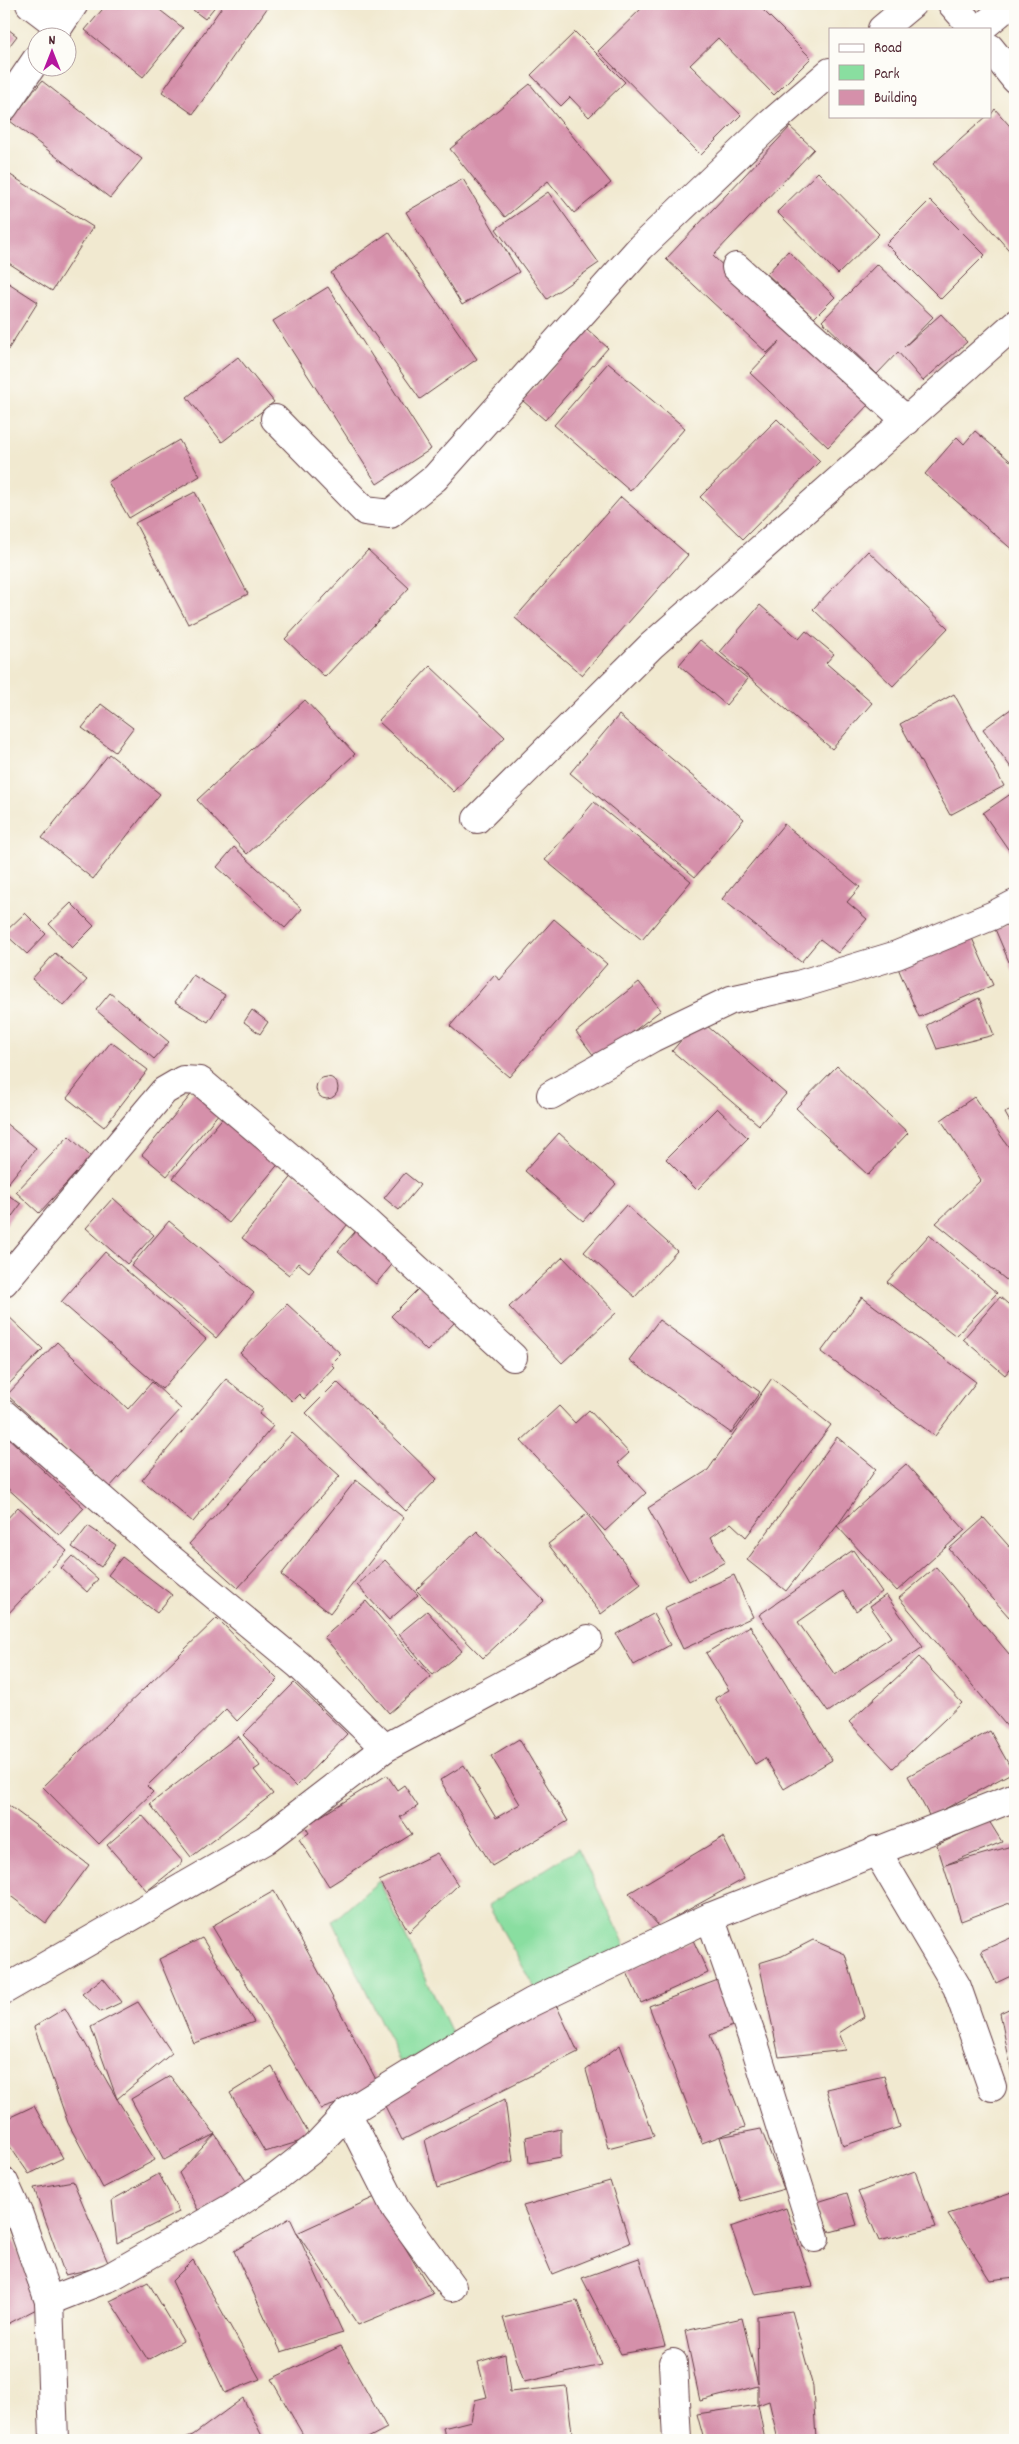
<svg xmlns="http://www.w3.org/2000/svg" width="1019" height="2444" font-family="Dekko,sans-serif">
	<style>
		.green { fill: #89dea0; stroke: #6a7e66 }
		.building { fill: #d590aa }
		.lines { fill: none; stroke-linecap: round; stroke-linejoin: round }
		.minor-casing { stroke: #633d44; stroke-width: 30 }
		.minor { stroke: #fff; stroke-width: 28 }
	</style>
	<rect width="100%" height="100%" fill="#fdfcf7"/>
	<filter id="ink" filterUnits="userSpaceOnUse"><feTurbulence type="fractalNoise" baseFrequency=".02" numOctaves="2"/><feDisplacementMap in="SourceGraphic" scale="10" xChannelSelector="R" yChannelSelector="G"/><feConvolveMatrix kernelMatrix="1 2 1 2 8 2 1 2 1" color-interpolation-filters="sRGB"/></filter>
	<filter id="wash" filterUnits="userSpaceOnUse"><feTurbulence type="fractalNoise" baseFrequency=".0096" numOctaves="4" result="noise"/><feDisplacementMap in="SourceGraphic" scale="20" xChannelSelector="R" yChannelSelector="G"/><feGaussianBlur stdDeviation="1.12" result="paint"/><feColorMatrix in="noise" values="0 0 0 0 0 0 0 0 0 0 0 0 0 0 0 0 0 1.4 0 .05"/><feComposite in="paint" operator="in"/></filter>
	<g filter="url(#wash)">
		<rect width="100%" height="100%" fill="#f1e9d0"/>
		<g class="green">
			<path d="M578,1849L628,1951L536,1990L488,1905Z"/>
			<path d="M379,1881L456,2041L400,2062L333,1921Z"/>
		</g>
		<g id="blocks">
			<g class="building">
				<path d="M107,4H152L183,28L143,77L85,30Z"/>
				<path d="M185,4H217L205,19Z"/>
				<path d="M224,4H270L193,114L162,92Z"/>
				<path d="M646,4H757L811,58L774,95L718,38L690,65L741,115L701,155L598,51Z"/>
				<path d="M4,26L17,36L4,53Z"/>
				<path d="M575,32L625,82L589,117L570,97L561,106L531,75Z"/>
				<path d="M42,81L142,159L110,198L10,121Z"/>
				<path d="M530,84L611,183L574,213L548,181L505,217L450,149Z"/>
				<path d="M995,109L1015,132V257L933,164L987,116H990Z"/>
				<path d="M790,127L814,149L713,256L869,404L828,447L750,373L780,341L767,353L666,259Z"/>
				<path d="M4,171L93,227L52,291L4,260Z"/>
				<path d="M818,172L879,234L838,274L777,212Z"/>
				<path d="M463,179L519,272L462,305L406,212Z"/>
				<path d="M548,192L599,263L547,299L496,229Z"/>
				<path d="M930,200L985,255L941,299L886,244Z"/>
				<path d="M389,232L477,359L420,399L331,273Z"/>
				<path d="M788,251L835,297L814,318L767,274Z"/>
				<path d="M877,264L933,317L904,347L941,314L967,342L923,381L898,352L877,374L822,321Z"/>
				<path d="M4,280L38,302L4,356Z"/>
				<path d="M328,287L431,449L377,484L273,321Z"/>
				<path d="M587,329L608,348L545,420L523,401Z"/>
				<path d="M238,357L274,402L222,442L187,397Z"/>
				<path d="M608,363L685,428L630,491L554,425Z"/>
				<path d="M777,419L820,461L743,539L700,497Z"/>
				<path d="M975,431L1015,465V552L925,474L957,437L964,444Z"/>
				<path d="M179,440L200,476L129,518L108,482Z"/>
				<path d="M195,492L248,594L188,624L135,523Z"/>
				<path d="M621,497L688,555L582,675L515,618Z"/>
				<path d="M368,550L409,588L325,677L285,639Z"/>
				<path d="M868,551L948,628L893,686L813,609Z"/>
				<path d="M760,605L799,639L806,631L834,654L826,663L872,703L832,749L720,652Z"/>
				<path d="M700,640L748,679L726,705L679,665Z"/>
				<path d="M430,666L505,737L454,792L378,721Z"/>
				<path d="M954,694L1004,786L950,815L900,724Z"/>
				<path d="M305,700L355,754L247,854L197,800Z"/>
				<path d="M101,704L133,728L115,752L82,728Z"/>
				<path d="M1015,706V773L983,729Z"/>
				<path d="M619,715L744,819L695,877L570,773Z"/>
				<path d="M109,754L160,794L93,879L42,838Z"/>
				<path d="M1015,791V859L983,813Z"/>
				<path d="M594,802L691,881L642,940L545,860Z"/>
				<path d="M784,824L860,887L847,902L867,919L838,953L820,939L801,962L722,899Z"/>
				<path d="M234,847L302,909L285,928L217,867Z"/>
				<path d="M71,903L94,926L72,948L49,924Z"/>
				<path d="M25,913L46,934L27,954L4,933Z"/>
				<path d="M554,919L607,964L509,1077L450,1026L494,975L500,980Z"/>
				<path d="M1015,921V976L995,929Z"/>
				<path d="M971,936L993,985L919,1017L898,968Z"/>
				<path d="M55,953L87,980L64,1006L32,979Z"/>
				<path d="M193,975L225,995L208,1022L175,1002Z"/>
				<path d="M639,982L661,1010L597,1060L576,1032Z"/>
				<path d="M110,993L169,1042L154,1059L96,1010Z"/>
				<path d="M979,998L994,1035L937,1049L927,1025Z"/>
				<path d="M252,1010L268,1022L260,1034L244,1022Z"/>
				<path d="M699,1019L786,1094L759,1125L672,1051Z"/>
				<path d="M111,1042L148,1070L104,1127L67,1098Z"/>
				<path d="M837,1066L908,1133L868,1175L796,1108Z"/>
				<circle cx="327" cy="1088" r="11"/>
				<path d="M194,1091L220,1112L167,1176L142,1155Z"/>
				<path d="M974,1097L1015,1156V1287L936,1223L981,1180L941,1120Z"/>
				<path d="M717,1108L748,1138L697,1190L666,1159Z"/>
				<path d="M1015,1108V1131L1005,1113Z"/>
				<path d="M225,1115L281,1161L229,1223L173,1178Z"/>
				<path d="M4,1122L36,1148L5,1187L4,1186Z"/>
				<path d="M559,1133L616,1184L583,1221L525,1171Z"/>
				<path d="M69,1136L91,1157L39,1213L16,1192Z"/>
				<path d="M405,1173L420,1185L399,1210L384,1198Z"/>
				<path d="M294,1174L352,1219L309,1272L298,1263L289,1275L242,1238Z"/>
				<path d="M4,1192L21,1204L4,1227Z"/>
				<path d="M113,1198L154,1235L127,1264L86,1228Z"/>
				<path d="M626,1205L677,1251L635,1297L584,1252Z"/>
				<path d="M169,1221L254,1293L216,1338L131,1266Z"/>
				<path d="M363,1223L400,1255L376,1284L338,1251Z"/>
				<path d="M929,1235L997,1293L956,1336L887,1282Z"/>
				<path d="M105,1252L206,1339L162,1389L61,1302Z"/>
				<path d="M563,1257L616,1313L562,1363L509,1307Z"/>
				<path d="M421,1286L456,1321L427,1351L391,1316Z"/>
				<path d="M862,1297L976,1382L935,1436L821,1352Z"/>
				<path d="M1000,1297L1015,1310V1363L1005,1375L963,1339Z"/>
				<path d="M287,1304L341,1354L331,1364L334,1367L304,1399L299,1394L292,1401L240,1353Z"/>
				<path d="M6,1314L43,1349L4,1389V1315Z"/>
				<path d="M659,1320L760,1392L731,1433L629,1360Z"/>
				<path d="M57,1342L128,1409L152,1382L181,1409L109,1488L7,1395Z"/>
				<path d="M772,1378L831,1425L746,1537L731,1523L711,1537L725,1562L689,1581L648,1508L708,1470Z"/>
				<path d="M226,1379L263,1409L259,1414L273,1426L193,1522L142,1480Z"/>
				<path d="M337,1382L437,1479L406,1511L306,1413Z"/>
				<path d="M559,1406L575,1423L589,1410L629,1453L618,1463L646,1493L605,1531L521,1441Z"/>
				<path d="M292,1433L340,1476L238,1588L189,1544Z"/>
				<path d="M4,1434L84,1508L59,1535L4,1485Z"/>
				<path d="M837,1437L876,1469L837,1526L786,1591L747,1560Z"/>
				<path d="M906,1464L965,1530L897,1591L837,1526Z"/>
				<path d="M356,1480L404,1518L330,1613L281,1575Z"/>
				<path d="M18,1507L67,1551L6,1616L4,1614V1522Z"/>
				<path d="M587,1514L641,1584L601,1614L548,1544Z"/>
				<path d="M984,1518L1015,1553V1611L1009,1617L949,1549Z"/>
				<path d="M88,1526L116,1545L101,1567L72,1547Z"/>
				<path d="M477,1531L544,1601L483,1658L416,1590Z"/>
				<path d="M853,1550L882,1592L856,1611L843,1591L798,1622L835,1675L891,1637L870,1606L886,1595L923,1647L828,1712L759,1615Z"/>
				<path d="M72,1556L98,1579L87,1592L61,1568Z"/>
				<path d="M122,1557L172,1595L157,1613L108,1575Z"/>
				<path d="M385,1560L418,1595L389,1620L357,1585Z"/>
				<path d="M936,1567L1015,1661V1736L899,1598Z"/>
				<path d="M734,1575L753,1617L683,1649L664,1608Z"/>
				<path d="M366,1601L431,1677L389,1713L324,1637Z"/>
				<path d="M427,1611L462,1651L433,1675L399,1634Z"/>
				<path d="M653,1614L670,1645L634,1665L616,1634Z"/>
				<path d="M217,1618L278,1680L237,1721L226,1709L147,1786L153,1792L99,1844L43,1787Z"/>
				<path d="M750,1626L832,1760L784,1789L765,1758L755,1764L715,1698L729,1690L706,1653Z"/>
				<path d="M919,1657L962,1703L893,1768L849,1722Z"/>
				<path d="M294,1683L347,1734L296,1787L243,1735Z"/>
				<path d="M990,1731L1013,1772L930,1817L908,1776Z"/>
				<path d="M238,1736L260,1766L254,1770L273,1794L191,1857L150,1804Z"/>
				<path d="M519,1739L568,1821L492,1866L440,1780L464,1765L496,1818L520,1804L491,1756Z"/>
				<path d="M387,1775L397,1790L404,1785L418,1806L400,1817L412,1834L329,1886L299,1839L309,1833L305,1826Z"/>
				<path d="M4,1802L89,1865L46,1923L4,1891Z"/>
				<path d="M142,1815L183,1862L147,1891L107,1845Z"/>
				<path d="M989,1821L1002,1842L945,1865L1015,1845V1901L961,1921L937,1845Z"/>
				<path d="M723,1837L744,1879L659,1926L629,1893Z"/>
				<path d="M437,1853L458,1885L409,1932L379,1881Z"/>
				<path d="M274,1891L326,1985L381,2089L321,2109L212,1926Z"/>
				<path d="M1015,1936V1974L996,1983L981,1951Z"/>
				<path d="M202,1938L254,2022L194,2043L159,1959Z"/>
				<path d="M693,1940L708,1973L641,2003L626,1970Z"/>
				<path d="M813,1940L845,1954L864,2017L839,2033L846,2050L779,2057L759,1963L782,1956Z"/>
				<path d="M103,1978L122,2002L101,2012L82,1994Z"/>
				<path d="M718,1980L735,2025L710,2035L745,2127L702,2143L649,2006Z"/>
				<path d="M554,2000L578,2052L402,2140L383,2102Z"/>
				<path d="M138,2002L172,2053L117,2099L155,2160L103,2188L68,2123L34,2027L65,2008L117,2099L91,2027Z"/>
				<path d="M1015,2006V2084H1014L1000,2013Z"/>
				<path d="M620,2045L654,2136L608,2148L586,2070Z"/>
				<path d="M272,2067L311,2138L265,2152L230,2093Z"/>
				<path d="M170,2076L215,2134L164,2160L131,2099Z"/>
				<path d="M884,2076L900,2127L843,2146L826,2089Z"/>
				<path d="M505,2099L513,2161L437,2188L425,2140Z"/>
				<path d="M34,2106L63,2158L29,2174L4,2138V2120Z"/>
				<path d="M561,2129V2157L529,2163L526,2137Z"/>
				<path d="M761,2129L784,2189L741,2201L720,2137Z"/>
				<path d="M215,2134L248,2184L200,2214L179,2173Z"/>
				<path d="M915,2171L936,2227L879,2241L858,2192Z"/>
				<path d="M159,2174L179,2212L117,2243L112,2200Z"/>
				<path d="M73,2181L109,2265L65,2275L34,2188Z"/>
				<path d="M610,2181L630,2243L552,2274L523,2206Z"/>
				<path d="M1015,2192V2277L990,2280L948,2214Z"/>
				<path d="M847,2193L857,2225L830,2232L814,2203Z"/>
				<path d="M375,2197L433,2294L358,2325L297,2233L343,2333L281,2352L234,2251L290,2218L297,2233Z"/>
				<path d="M786,2208L813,2286L755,2295L731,2227Z"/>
				<path d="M4,2218L40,2307L4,2326Z"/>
				<path d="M639,2258L665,2346L621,2354L582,2278Z"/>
				<path d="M193,2260L260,2379L225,2393L172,2281Z"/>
				<path d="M148,2282L183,2341L148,2360L110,2301Z"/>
				<path d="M577,2301L602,2365L524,2382L503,2318Z"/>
				<path d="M792,2311L813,2387L816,2440H778L769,2401L758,2405L765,2440H704L697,2414L758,2405V2386L700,2401L685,2331L742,2318L758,2384L757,2316Z"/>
				<path d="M341,2346L387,2428L364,2440H306L271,2379Z"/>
				<path d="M505,2354L510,2392L566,2386L573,2440H446L443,2428L471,2421L475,2400L487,2397L478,2362Z"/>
				<path d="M243,2398L264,2440H179L193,2435Z"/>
			</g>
		</g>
	</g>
	<g filter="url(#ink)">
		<use href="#blocks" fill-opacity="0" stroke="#633d44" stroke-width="1"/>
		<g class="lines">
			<defs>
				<g id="minor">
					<path d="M30,4L59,26"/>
					<path d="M952,4L974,29"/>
					<path d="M882,29L912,4"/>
					<path d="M980,29L1010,4"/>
					<path d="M51,38L74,4"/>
					<path d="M990,48L1015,79"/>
					<path d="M4,107L38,57"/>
					<path d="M736,267L907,421"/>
					<path d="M275,419L365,511L390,514L435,478L641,247L771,123L830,72"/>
					<path d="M477,819L651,646L1015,324"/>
					<path d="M551,1095L652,1038L731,1000L798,985L897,955L994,915L1015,904"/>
					<path d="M4,1282L164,1091L183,1080L200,1081L364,1220L513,1357"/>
					<path d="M4,1414L166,1555L299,1665L385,1748"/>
					<path d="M876,1850L957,1987L992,2087"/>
					<path d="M710,1917L754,2043L815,2238"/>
					<path d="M4,1990L265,1840L385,1748L588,1639"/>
					<path d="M347,2113L396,2210L452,2287"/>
					<path d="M4,2182L19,2215L49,2301L54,2440"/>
					<path d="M49,2301L110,2277L231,2208L273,2180L314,2148L347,2113L477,2033L532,2002L710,1917L1015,1797"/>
					<path d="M673,2363L677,2440"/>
				</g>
			</defs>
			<use href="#minor" class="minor-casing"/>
			<use href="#minor" class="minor"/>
		</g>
	</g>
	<rect width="1019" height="2444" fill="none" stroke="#fdfcf7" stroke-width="20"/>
	<rect x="829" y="28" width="162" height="90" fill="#fdfcf7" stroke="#b5a4a5"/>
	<rect x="839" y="44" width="25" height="8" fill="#ffffff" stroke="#b5a4a5"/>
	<text x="874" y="52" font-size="15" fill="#4a1f2b">Road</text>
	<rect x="839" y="65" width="25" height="15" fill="#89dea0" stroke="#b5a4a5"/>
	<text x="874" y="78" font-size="15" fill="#4a1f2b">Park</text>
	<rect x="839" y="90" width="25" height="15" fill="#d590aa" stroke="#b5a4a5"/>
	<text x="874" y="102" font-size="15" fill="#4a1f2b">Building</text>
	<g transform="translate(52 52)"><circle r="24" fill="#fdfcf7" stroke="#b5a4a5"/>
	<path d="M0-4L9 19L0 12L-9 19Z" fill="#b5179e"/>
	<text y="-8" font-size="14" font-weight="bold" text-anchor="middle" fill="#4a1f2b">N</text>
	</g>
</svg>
